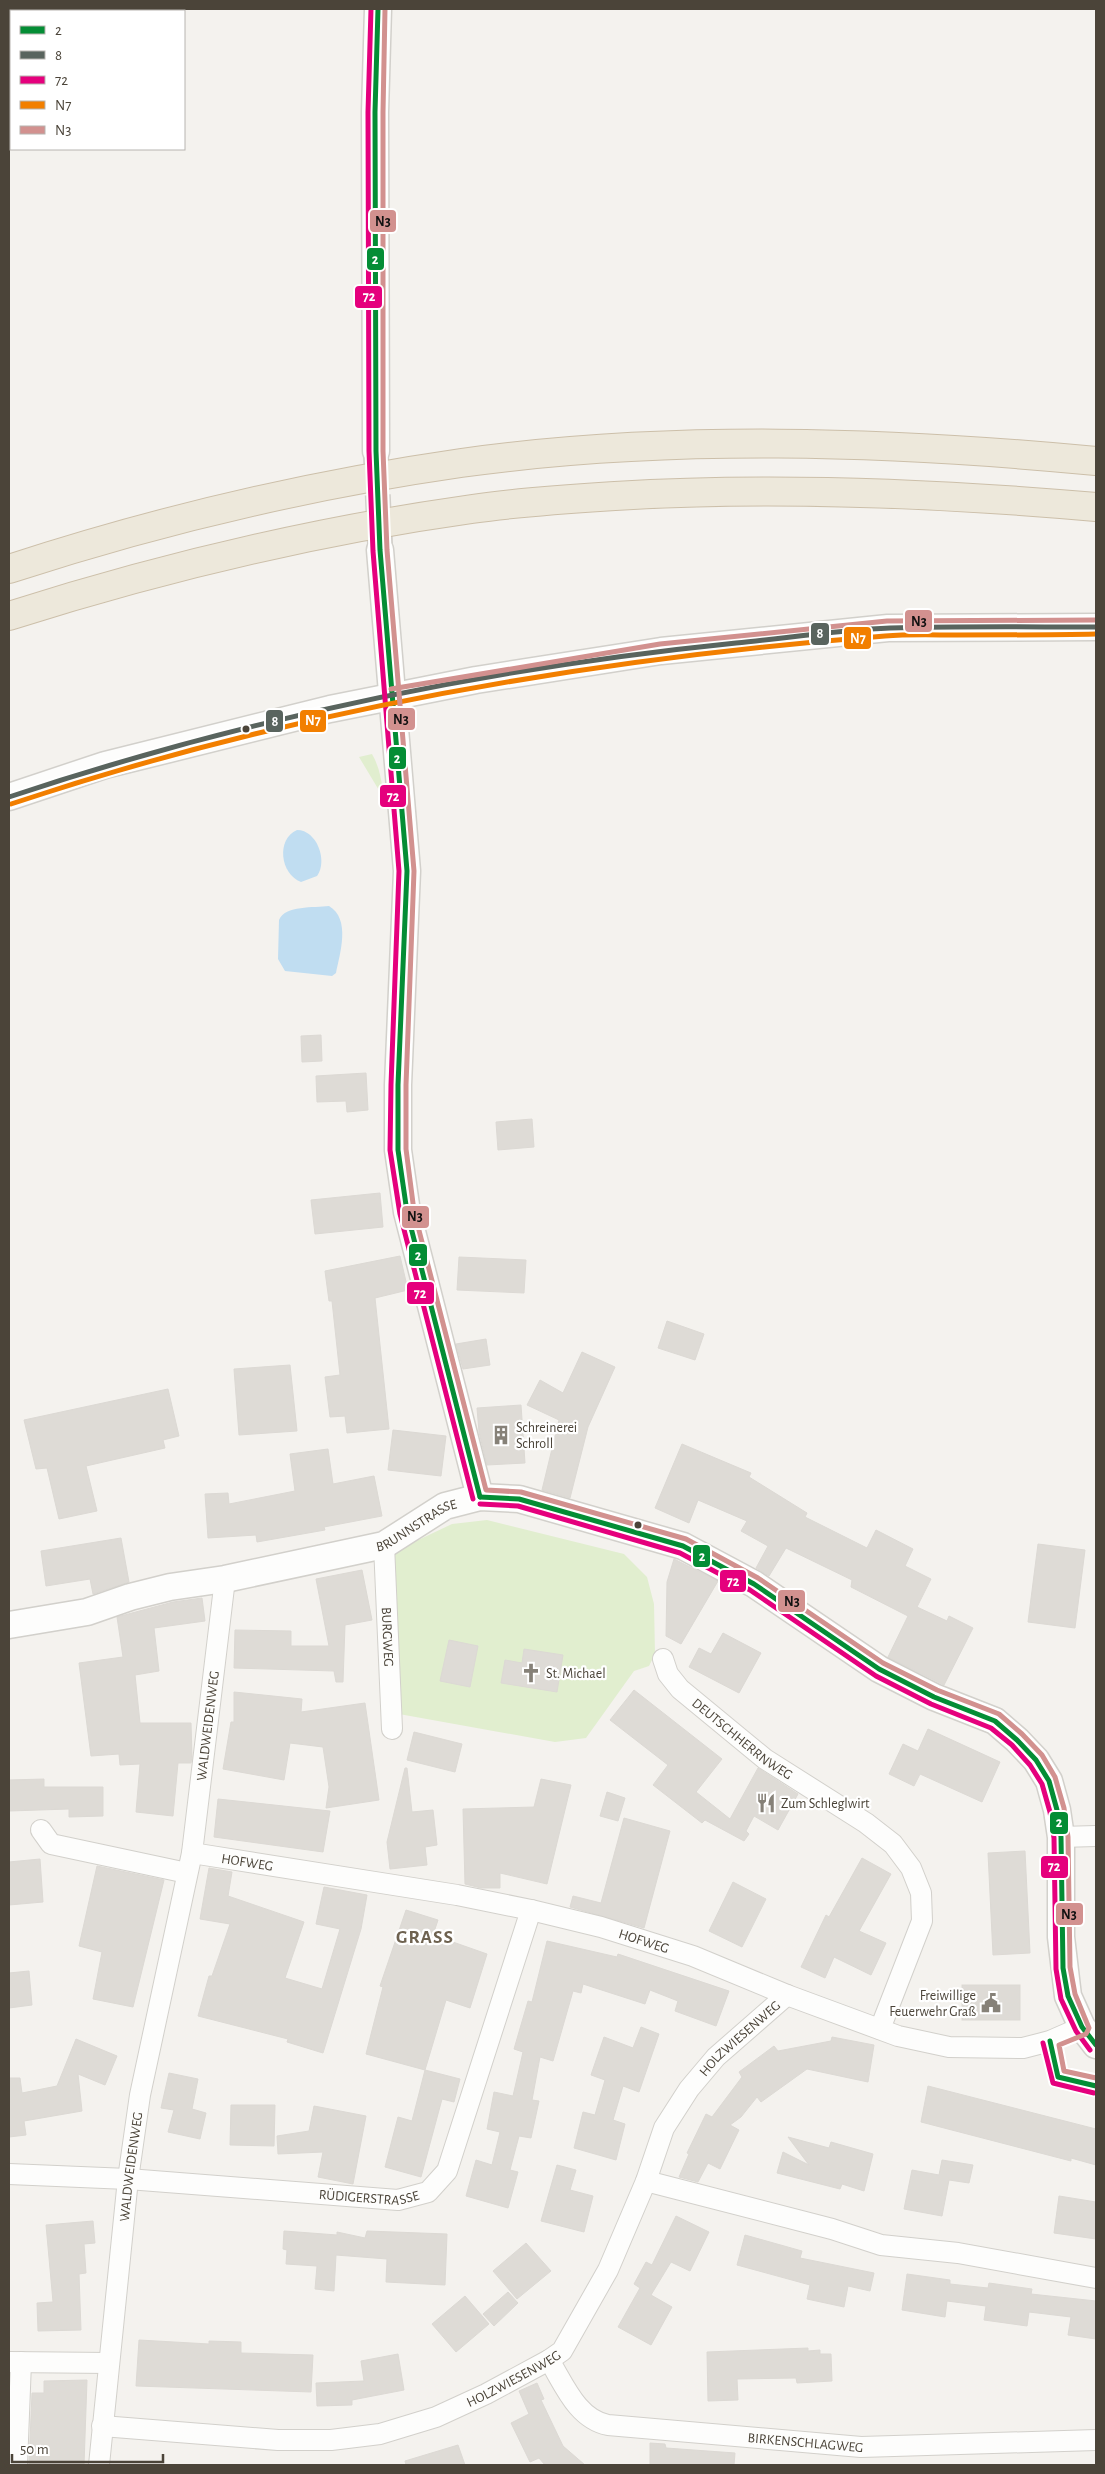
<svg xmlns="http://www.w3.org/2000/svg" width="1105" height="2474" font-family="'Alegreya Sans',sans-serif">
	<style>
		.green { fill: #e1eecf }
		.water { fill: #c0ddf1 }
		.building { fill: #dedbd6; stroke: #dcd9d4 }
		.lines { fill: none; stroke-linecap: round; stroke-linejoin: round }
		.tertiary-tunnel { stroke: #d2cfca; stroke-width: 26; stroke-dasharray: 26 13; stroke-linecap: butt }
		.minor-casing { stroke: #d2d0cb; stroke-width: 22 }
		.tertiary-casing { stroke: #d2d0cb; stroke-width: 29 }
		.motorway-casing { stroke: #ccbfa9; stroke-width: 30 }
		.minor { stroke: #fdfdfc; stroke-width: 20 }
		.tertiary { stroke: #fdfdfc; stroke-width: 26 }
		.motorway { stroke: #ede8db; stroke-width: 28 }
		.bus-1-casing { stroke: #fff; stroke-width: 9 }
		.bus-2-casing { stroke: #fff; stroke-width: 9 }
		.bus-3-casing { stroke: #fff; stroke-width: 9 }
		.bus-4-casing { stroke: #fff; stroke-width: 9 }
		.bus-5-casing { stroke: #fff; stroke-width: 9 }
		.bus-1 { stroke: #048d35; stroke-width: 5 }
		.bus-2 { stroke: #59645e; stroke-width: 5 }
		.bus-3 { stroke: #e5007d; stroke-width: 5 }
		.bus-4 { stroke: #f27f00; stroke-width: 5 }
		.bus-5 { stroke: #d2918f; stroke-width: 5 }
		.bus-dot { fill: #4b4439; stroke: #fff; stroke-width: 2 }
		.labels { text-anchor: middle; stroke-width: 4.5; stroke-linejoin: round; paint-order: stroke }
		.poi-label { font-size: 14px; fill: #4b4439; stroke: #fff; text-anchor: start }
		.street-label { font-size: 14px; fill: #4b4439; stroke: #fff }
		.district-label { font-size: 19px; font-weight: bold; letter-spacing: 1px; fill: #6e6250; stroke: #fff }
		.line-badge { stroke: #fff; stroke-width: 2 }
		.badge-label { font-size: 14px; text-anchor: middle; font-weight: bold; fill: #fff }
		.pale-badge-label { font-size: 14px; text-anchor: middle; font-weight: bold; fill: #111 }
	</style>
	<rect width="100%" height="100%" fill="#f4f2ee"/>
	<g class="green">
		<path d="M372,754C379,766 381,778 383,791L380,792L359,757Z"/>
		<path d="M487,1520L624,1554L647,1577L654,1604L655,1654L649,1666L634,1671L586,1738L555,1742L399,1714L393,1552L452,1524Z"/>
	</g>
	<g class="water">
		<path d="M297,830C317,830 328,861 317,876L301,882C280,874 276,839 297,830Z"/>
		<path d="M329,906C351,919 340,953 336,973L332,976L285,971L278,959L279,920C285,905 314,908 329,906Z"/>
	</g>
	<g class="building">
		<path d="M321,1035L322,1061L302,1062L301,1036Z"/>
		<path d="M366,1073L368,1110L347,1112L346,1101L317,1102L316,1076Z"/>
		<path d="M532,1119L534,1147L498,1150L496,1122Z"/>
		<path d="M380,1193L383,1227L315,1234L311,1200Z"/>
		<path d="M400,1256L408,1290L375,1298L389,1429L347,1433L345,1416L330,1417L325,1377L340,1375L332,1301H329L325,1271Z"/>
		<path d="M459,1257L526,1260L524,1293L457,1290Z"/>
		<path d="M667,1321L704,1334L695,1360L658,1348Z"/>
		<path d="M486,1339L490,1365L463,1369L456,1344Z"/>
		<path d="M582,1352L615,1367L588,1427L570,1498L542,1490L559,1420L527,1405L540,1380L563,1393Z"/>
		<path d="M290,1365L297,1431L239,1435L234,1369Z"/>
		<path d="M168,1389L179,1436L163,1440L165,1448L86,1466L97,1511L59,1519L47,1468L36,1469L24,1420Z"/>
		<path d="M521,1405L525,1463L487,1465L479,1432L477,1408Z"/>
		<path d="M393,1430L446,1436L441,1476L388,1470Z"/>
		<path d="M682,1444L751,1473L749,1477L807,1513L805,1517L867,1548L876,1530L913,1549L905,1566L931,1579L917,1607L947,1621L949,1616L973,1628L944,1685L888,1657L908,1616L851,1587L852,1580L786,1548L769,1576L756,1568L768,1546L741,1531L747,1521L698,1500L689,1523L655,1508Z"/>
		<path d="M328,1449L333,1484L374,1476L382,1516L324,1527L325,1530L257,1542L256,1535L208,1538L205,1494L228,1493L229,1504L295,1491L290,1454Z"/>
		<path d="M121,1538L129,1582L93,1594L90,1579L46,1586L41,1551Z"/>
		<path d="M1038,1544L1085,1550L1075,1628L1028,1622Z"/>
		<path d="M674,1559L718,1581L681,1644L666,1636L667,1582Z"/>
		<path d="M362,1570L372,1620L345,1625L343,1682H336L334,1671L234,1668L235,1630L291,1631V1646H329L316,1579Z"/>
		<path d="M202,1598L205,1621L154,1628L159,1671L135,1675L140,1723H191L192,1757L191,1763H178L173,1816L136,1812L140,1764L120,1765L119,1754L91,1756L79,1663L123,1657L117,1617L173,1602Z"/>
		<path d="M723,1633L761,1653L739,1693L689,1667L699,1648L711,1654Z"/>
		<path d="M449,1640L478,1646L470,1687L440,1681Z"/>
		<path d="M524,1649L563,1655L557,1692L501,1683L505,1660L522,1663Z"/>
		<path d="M634,1690L722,1759L696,1792L730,1819L758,1768L798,1794L778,1830L754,1816L746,1831L749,1834L744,1841L705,1820L702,1823L653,1785L668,1765L610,1720Z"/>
		<path d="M234,1692L302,1699L301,1712L365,1703L379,1800L326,1808L329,1787L323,1747L290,1743L284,1780L223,1769L231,1722H234Z"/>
		<path d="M928,1729L1000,1762L982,1802L920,1774L914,1786L889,1774L903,1744L918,1751Z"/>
		<path d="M414,1732L462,1744L455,1772L407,1760Z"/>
		<path d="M405,1768H407L412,1812L433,1810L437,1845L425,1847L427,1865L390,1869L387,1842Z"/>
		<path d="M44,1779V1787H103V1816L69,1817V1809L9,1811V1780Z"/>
		<path d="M541,1779L571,1785L547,1884L500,1873V1888H481L465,1884L463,1809L534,1807Z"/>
		<path d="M607,1792L625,1798L618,1821L600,1816Z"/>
		<path d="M218,1799L330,1811L323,1852L214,1837Z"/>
		<path d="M624,1818L670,1831L644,1928L570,1907L573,1896L601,1903Z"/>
		<path d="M1025,1851L1030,1953L993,1955L988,1853Z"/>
		<path d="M862,1858L891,1874L859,1931L886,1943L871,1975L834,1957L825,1978L801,1967L826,1915L829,1917Z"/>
		<path d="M40,1859L43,1902L9,1905V1862Z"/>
		<path d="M97,1866L164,1880L133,2007L93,1999L102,1952L79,1946Z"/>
		<path d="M209,1868L232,1872L228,1896L304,1922L285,1978L322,1989L340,1929L316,1924L324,1887L367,1895L361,1929L323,2053L287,2042L288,2039L198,2016L209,1976H212L230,1924L200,1919Z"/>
		<path d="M733,1882L766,1899L742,1947L709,1931Z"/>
		<path d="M406,1910L438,1920L433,1935L487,1954L470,2008L446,2000L425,2070L366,2054L383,1987L380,1986Z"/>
		<path d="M547,1941L617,1957L618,1954L729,1991L716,2026L675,2011L678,2001L650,1990L645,2004L583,1984L581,1993L573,1991L553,2061L540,2057L532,2100L539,2101L531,2138L519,2136L510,2170L518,2172L508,2208L466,2196L476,2160L492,2165L500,2132L487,2129L494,2092L513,2096L523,2052L514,2049L528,2001L532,2002Z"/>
		<path d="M29,1971L32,2005L9,2008V1973Z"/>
		<rect x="962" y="1985" width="58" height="35"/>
		<path d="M641,2027L659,2034L639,2092L623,2086L613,2120L625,2124L616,2160L574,2148L583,2112L595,2115L605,2080L591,2075L604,2037L633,2048Z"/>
		<path d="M832,2037L874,2045L868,2082L807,2069L761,2102L757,2097L741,2117L730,2125L739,2130L720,2169L708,2163L698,2182L679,2177L689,2154L687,2153L706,2114L712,2117L742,2077L739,2072L774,2046L778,2051L831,2041Z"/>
		<path d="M76,2039L117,2056L105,2085L78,2074L82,2111L24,2121L26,2135L9,2137V2078H20L22,2093L57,2086Z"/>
		<path d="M425,2070L460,2079L454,2102L442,2099L421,2177L385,2167L398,2117L412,2121Z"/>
		<path d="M169,2073L198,2079L192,2109L206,2113L200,2139L168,2132L174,2110L161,2108Z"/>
		<path d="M928,2086L1096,2129V2165L1071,2158V2161L921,2122Z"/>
		<path d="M231,2105H275L274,2146L230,2145Z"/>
		<path d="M314,2106L366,2116L353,2184L318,2177L323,2152L278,2154L277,2136L309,2131Z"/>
		<path d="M788,2137L829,2148L831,2142L873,2154L864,2191L842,2184L840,2189L777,2173L783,2152L809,2165Z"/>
		<path d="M942,2160L973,2165L969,2183L949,2180L942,2216L904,2209L912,2170L939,2175Z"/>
		<path d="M557,2165L576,2170L570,2190L593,2196L584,2232L541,2221Z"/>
		<path d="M1059,2196L1096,2202V2239L1054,2233Z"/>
		<path d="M676,2216L709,2232L690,2271L671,2262L651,2295L672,2307L651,2345L618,2327L640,2288L634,2284L646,2262L652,2265Z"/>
		<path d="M93,2221L95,2243L84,2244L86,2273L79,2274L81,2330L38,2331L37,2303L53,2302L46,2225Z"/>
		<path d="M284,2231L337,2235V2232L365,2238L367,2231L447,2234L445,2285L386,2282L387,2259L336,2255L334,2291L315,2289L317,2266L286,2264L287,2250L283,2249Z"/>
		<path d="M745,2235L802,2251L800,2258L874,2273L870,2291L848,2286L844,2307L807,2299L810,2285L737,2265Z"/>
		<path d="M526,2243L551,2271L517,2299L493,2271Z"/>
		<path d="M907,2274L950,2280V2284L988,2288L989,2283L1032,2289L1031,2294L1096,2301V2339L1068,2335L1071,2317L1029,2312L1027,2326L984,2320L986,2306L947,2301L945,2317L902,2310Z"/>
		<path d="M508,2292L518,2303L494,2326L483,2314Z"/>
		<path d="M465,2296L489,2324L456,2352L432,2324Z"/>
		<path d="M139,2340L209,2344V2341L241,2342V2353L313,2355L311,2392L136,2386Z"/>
		<path d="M808,2348V2351L820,2350V2354H831L832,2381L797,2383L796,2378L737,2379L738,2400L708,2401L707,2352Z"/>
		<path d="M398,2354L404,2390L352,2400V2405L317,2406L316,2383L364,2381L361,2361Z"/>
		<path d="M87,2380L84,2465L29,2464L32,2393H44V2381Z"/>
		<path d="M537,2383L544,2399L541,2400L563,2446L585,2465H545L539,2458L530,2462L511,2423L529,2414L519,2391Z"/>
		<path d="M650,2443L665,2444L666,2448L735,2453L734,2465H650Z"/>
		<path d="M458,2445L465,2465H406L405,2461Z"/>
	</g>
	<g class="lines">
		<path class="tertiary-tunnel" d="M376,456L380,544"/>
		<defs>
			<g id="minor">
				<path id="s1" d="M384,1545L392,1729"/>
				<path id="s2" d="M663,1659L668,1674L680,1689L765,1759L866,1823L893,1844L911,1868L921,1893L922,1921L880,2029"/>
				<path d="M41,1830L51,1844L187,1873"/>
				<path d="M1061,1837L1096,1836"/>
				<path id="s3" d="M192,1853L457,1895L531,1910L601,1927L693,1956L787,1995L898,2036L949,2047L1023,2048L1050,2041L1082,2027"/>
				<path id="s4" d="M9,2174L128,2179L398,2200L428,2192L447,2171L531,1910"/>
				<path d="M646,2181L832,2229L881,2245L958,2253L1096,2278"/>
				<path id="s5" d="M549,2360C564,2384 577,2419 608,2425L861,2447L1096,2440"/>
				<path d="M9,2362L108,2363"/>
				<path id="s6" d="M102,2426L278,2440H331L380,2434L436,2417L486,2394L549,2360L562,2351L608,2270L646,2181L664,2128L689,2089L716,2057L787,1995"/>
				<path d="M17,2465L21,2362"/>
				<path id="s7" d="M99,2465L128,2179L140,2095L192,1853L225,1579"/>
			</g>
			<g id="tertiary">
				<path d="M376,451L375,112L378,9"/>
				<path d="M380,550L407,871L398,1085V1150L407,1212L480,1497"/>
				<path d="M9,797L105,765L330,709L476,680L661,651L888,628L1096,627"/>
				<path id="s8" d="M9,1625L87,1612L130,1597L170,1587L225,1579L384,1545L445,1506L480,1497L519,1499L683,1546L754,1584L879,1669L934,1697L995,1721L1017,1740L1036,1760L1049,1781L1057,1810L1061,1837V1937L1068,1996L1082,2027L1096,2045"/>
			</g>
			<g id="motorway">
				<path d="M9,569C156,521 308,485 461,463C670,434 886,441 1096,461"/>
				<path d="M9,616C160,568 315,531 472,509C519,502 568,499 615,496C776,486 936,493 1096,507"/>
			</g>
		</defs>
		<use href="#minor" class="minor-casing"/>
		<use href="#tertiary" class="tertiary-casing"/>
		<use href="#motorway" class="motorway-casing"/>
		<use href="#minor" class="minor"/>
		<use href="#tertiary" class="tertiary"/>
		<use href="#motorway" class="motorway"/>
		<defs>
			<g id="bus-1">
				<path d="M378,9L375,112L376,451L380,550L407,871L398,1085V1150L407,1212L480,1497"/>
				<path d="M480,1497L519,1499L683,1546L754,1584L879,1669L934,1697L995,1721L1017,1740L1036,1760L1049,1781L1057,1810L1061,1837L1063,1968L1068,1996L1082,2027L1096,2045"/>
				<path d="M1050,2041L1058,2077L1096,2086"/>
			</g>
			<path id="bus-2" d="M9,797C243,719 490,668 736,643C787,638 839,630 890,628C959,626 1028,627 1096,627"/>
			<g id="bus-3">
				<path d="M371,9L368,112L369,451L373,551L399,871L391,1085L390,1150L400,1214L473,1499"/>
				<path d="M480,1504L518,1506L680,1553L750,1590L876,1676L931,1704L991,1728L1012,1745L1030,1765L1042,1784L1050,1812L1054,1838L1056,1969L1061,1999L1076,2031L1090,2050"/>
				<path d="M1043,2043L1053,2083L1094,2093"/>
			</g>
			<path id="bus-4" d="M11,804C293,710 590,659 885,636C909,634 934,635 957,635C1004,635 1050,635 1096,634"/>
			<g id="bus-5">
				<path d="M385,9L383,112V451L387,550L414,871L406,1085V1149L414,1211L486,1490L521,1492L686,1539L758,1578L883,1663L937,1690L999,1714L1022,1734L1042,1755L1055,1777L1064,1808L1068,1837L1070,1967L1075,1994L1089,2028L1086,2034L1059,2045L1064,2071L1096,2078"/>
				<path d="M391,689L660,644L887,621L1096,620"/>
			</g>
		</defs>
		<use href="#bus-1" class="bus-1-casing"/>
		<use href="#bus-2" class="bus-2-casing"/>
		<use href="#bus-3" class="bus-3-casing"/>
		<use href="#bus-4" class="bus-4-casing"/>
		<use href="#bus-5" class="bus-5-casing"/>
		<use href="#bus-1" class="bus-1"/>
		<use href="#bus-2" class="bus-2"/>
		<use href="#bus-3" class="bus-3"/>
		<use href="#bus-4" class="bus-4"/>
		<use href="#bus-5" class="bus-5"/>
	</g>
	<defs>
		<symbol id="building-bare" viewBox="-9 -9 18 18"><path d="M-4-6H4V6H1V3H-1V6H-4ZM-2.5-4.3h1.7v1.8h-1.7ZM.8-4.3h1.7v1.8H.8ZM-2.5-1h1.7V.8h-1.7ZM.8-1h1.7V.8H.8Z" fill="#868178" stroke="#fff" stroke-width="2.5" paint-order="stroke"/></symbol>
		<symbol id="church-bare" viewBox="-9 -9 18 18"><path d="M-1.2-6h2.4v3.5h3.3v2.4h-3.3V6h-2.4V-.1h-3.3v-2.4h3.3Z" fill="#868178" stroke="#fff" stroke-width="2.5" paint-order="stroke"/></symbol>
		<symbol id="restaurant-bare" viewBox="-9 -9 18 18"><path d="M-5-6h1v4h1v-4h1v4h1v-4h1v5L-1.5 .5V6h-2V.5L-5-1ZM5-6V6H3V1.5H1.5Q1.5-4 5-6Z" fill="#868178" stroke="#fff" stroke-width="2.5" paint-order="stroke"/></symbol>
		<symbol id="civic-bare" viewBox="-9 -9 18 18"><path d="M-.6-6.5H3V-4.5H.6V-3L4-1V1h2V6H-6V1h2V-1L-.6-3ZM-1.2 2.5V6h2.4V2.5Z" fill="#868178" stroke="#fff" stroke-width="2.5" paint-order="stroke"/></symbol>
	</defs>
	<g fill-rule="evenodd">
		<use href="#building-bare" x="487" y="1421" width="28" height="28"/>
		<use href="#church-bare" x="517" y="1659" width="28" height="28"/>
		<use href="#restaurant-bare" x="752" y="1789" width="28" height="28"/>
		<use href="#civic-bare" x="977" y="1989" width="28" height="28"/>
	</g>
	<g class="bus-dot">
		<circle cx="246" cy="729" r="4.5"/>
		<circle cx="638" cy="1525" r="4.5"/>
	</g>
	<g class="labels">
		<g class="poi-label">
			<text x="516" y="1432">Schreinerei<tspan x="516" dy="16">Schroll</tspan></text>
			<text x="546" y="1678">St. Michael</text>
			<text x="781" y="1808">Zum Schleglwirt</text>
			<text x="976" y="2000" text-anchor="end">Freiwillige<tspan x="976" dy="16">Feuerwehr Graß</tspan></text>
		</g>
		<g class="street-label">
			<text dy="5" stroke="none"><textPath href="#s8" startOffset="422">BRUNNSTRASSE</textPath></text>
			<text dy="5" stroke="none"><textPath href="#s1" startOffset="92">BURGWEG</textPath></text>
			<text dy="5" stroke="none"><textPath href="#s7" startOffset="748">WALDWEIDENWEG</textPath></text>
			<text dy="5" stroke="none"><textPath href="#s2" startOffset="115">DEUTSCHHERRNWEG</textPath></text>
			<text dy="5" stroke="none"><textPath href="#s3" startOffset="56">HOFWEG</textPath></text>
			<text dy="5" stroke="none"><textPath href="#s3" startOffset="461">HOFWEG</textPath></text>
			<text dy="5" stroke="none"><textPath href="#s6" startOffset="844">HOLZWIESENWEG</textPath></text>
			<text dy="5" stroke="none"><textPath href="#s7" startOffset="300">WALDWEIDENWEG</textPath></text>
			<text dy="5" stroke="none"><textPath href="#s4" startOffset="361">RÜDIGERSTRASSE</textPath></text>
			<text dy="5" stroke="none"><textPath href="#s6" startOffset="424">HOLZWIESENWEG</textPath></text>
			<text dy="5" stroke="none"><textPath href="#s5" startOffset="289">BIRKENSCHLAGWEG</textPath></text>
		</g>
		<g class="district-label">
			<text x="425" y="1943">GRASS</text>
		</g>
	</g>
	<g class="line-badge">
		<rect x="369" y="209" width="28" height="24" rx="5" fill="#d2918f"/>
		<rect x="366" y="247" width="19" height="24" rx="5" fill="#048d35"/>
		<rect x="354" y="285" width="29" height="24" rx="5" fill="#e5007d"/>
		<rect x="904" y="609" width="29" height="24" rx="5" fill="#d2918f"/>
		<rect x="810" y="622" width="20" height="24" rx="5" fill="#59645e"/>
		<rect x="843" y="626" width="29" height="24" rx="5" fill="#f27f00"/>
		<rect x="387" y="707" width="29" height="24" rx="5" fill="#d2918f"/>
		<rect x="299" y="709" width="28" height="24" rx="5" fill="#f27f00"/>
		<rect x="265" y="709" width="19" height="24" rx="5" fill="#59645e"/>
		<rect x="388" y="746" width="19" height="24" rx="5" fill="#048d35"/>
		<rect x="379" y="784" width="28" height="24" rx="5" fill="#e5007d"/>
		<rect x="401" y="1205" width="29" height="24" rx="5" fill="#d2918f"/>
		<rect x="408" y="1243" width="20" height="24" rx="5" fill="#048d35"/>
		<rect x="406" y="1281" width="29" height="24" rx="5" fill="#e5007d"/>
		<rect x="692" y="1544" width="19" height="24" rx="5" fill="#048d35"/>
		<rect x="719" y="1569" width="28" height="24" rx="5" fill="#e5007d"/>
		<rect x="777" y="1589" width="29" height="24" rx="5" fill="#d2918f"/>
		<rect x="1049" y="1811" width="20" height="24" rx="5" fill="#048d35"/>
		<rect x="1040" y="1855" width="29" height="24" rx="5" fill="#e5007d"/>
		<rect x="1055" y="1902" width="29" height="24" rx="5" fill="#d2918f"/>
	</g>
	<g class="badge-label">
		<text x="375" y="264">2</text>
		<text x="369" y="301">72</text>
		<text x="820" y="638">8</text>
		<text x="858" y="643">N7</text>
		<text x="313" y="725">N7</text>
		<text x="275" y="726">8</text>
		<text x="397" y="763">2</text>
		<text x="393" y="801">72</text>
		<text x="418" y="1260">2</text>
		<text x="420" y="1298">72</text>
		<text x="702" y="1561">2</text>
		<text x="733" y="1586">72</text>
		<text x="1059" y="1827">2</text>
		<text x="1054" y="1871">72</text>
	</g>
	<g class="pale-badge-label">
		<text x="383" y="226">N3</text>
		<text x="919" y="626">N3</text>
		<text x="401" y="724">N3</text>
		<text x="415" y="1221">N3</text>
		<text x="792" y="1606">N3</text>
		<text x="1069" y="1919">N3</text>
	</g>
	<rect width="1105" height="2474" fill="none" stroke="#4b4439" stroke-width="20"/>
	<rect x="10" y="10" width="175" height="140" fill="#ffffff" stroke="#b7b4b0"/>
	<rect x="20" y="26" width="25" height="8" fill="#048d35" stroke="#b7b4b0"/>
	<text x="55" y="35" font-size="15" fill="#4b4439">2</text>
	<rect x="20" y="51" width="25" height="8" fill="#59645e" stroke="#b7b4b0"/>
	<text x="55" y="60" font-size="15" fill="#4b4439">8</text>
	<rect x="20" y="76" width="25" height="8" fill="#e5007d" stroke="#b7b4b0"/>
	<text x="55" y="85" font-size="15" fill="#4b4439">72</text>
	<rect x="20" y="101" width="25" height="8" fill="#f27f00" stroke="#b7b4b0"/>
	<text x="55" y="110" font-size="15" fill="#4b4439">N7</text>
	<rect x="20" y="126" width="25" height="8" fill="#d2918f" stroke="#b7b4b0"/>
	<text x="55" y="135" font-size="15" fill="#4b4439">N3</text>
	<path d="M12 2454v8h151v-8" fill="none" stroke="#4b4439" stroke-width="2.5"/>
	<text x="20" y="2454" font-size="15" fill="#4b4439" stroke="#ffffff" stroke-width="4" paint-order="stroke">50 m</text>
</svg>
